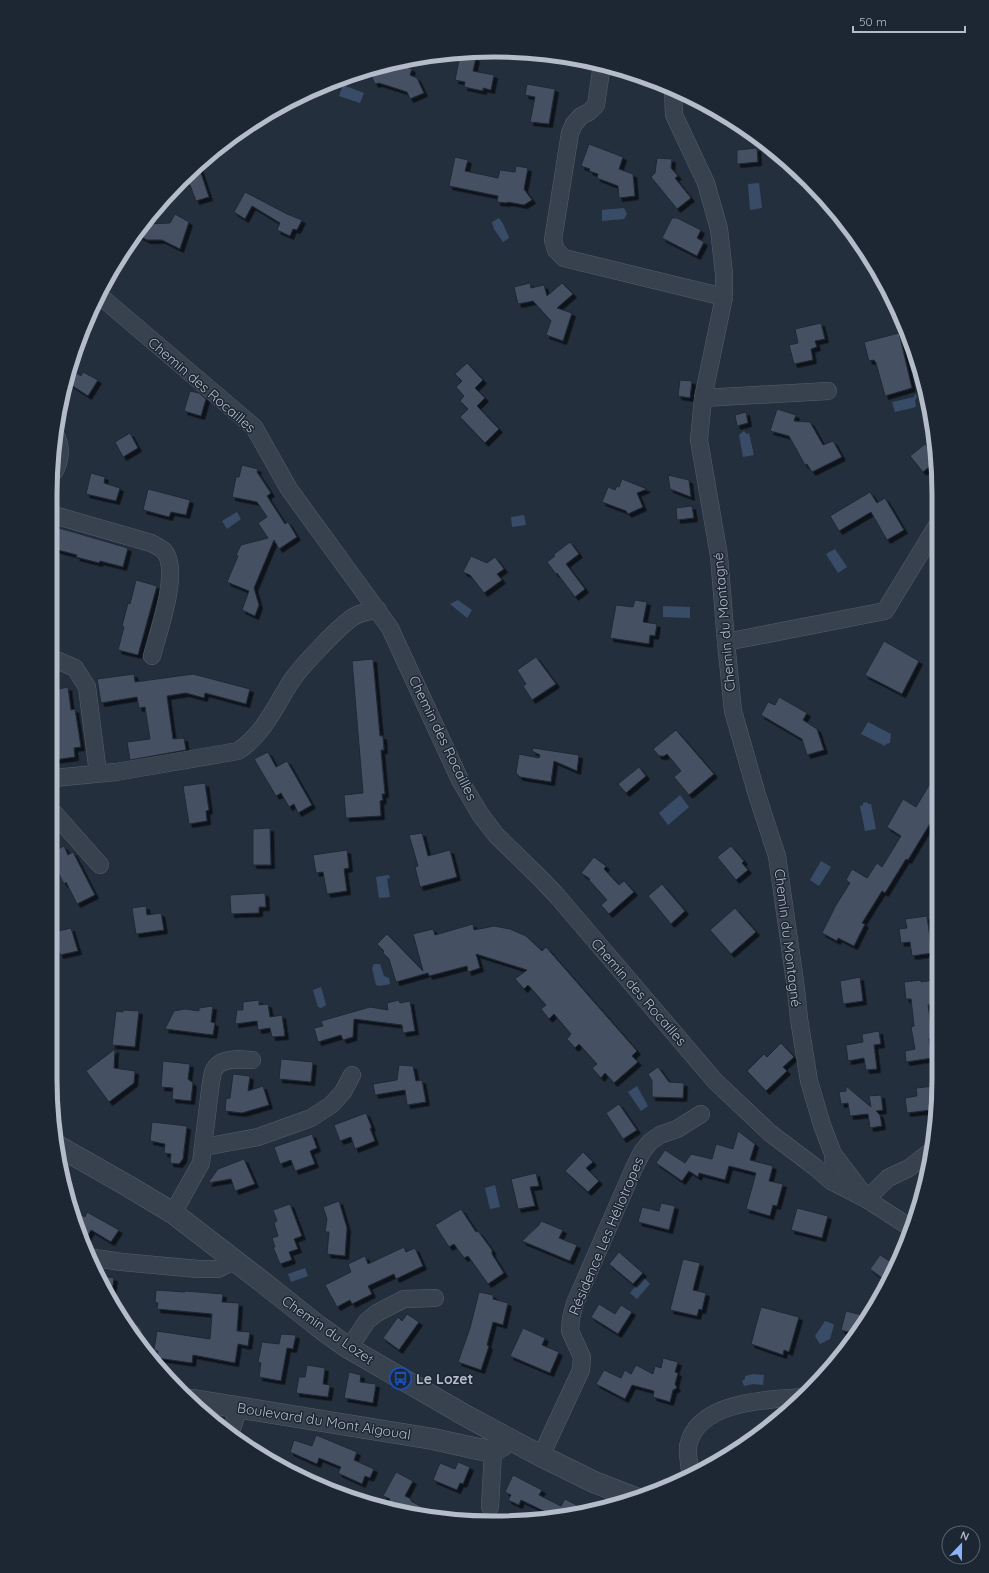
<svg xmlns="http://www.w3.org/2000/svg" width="989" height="1573" font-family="Quicksand,sans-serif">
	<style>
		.water { fill: #394c67 }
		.building { fill: #455162; stroke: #1f2835; filter: url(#shadow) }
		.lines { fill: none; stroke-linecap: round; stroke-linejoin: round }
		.minor-casing { stroke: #565f6c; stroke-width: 18 }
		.tertiary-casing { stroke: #565f6c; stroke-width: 22 }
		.minor { stroke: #38414e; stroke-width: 17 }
		.tertiary { stroke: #38414e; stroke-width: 21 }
		.labels { text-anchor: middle; stroke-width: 3; stroke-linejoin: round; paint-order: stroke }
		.street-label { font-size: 14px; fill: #b4bcc9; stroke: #1d2633 }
		.poi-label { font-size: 14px; font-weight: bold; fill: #b4bcc9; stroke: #1d2633; text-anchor: start }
		.rim { fill: none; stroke: #b4bcc9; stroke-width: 5 }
	</style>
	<defs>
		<filter id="shadow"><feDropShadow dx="3.5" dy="3.5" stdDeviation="0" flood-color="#0009"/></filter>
	</defs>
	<rect width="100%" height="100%" fill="#242f3e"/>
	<g class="water">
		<path d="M343,85L364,93L360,103L339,96Z"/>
		<path d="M759,183L762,208L750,210L748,184Z"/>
		<path d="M624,208L627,214L624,219L602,221V210Z"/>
		<path d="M499,218L503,224L509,237V238L503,242L494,229L492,222Z"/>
		<path d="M915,394L917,396L915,401L916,407L895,412L892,402L914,397Z"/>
		<path d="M744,431L747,434L749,433L754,455L743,457L739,435Z"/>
		<path d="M237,512L241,519L227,529L222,521Z"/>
		<path d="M524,515L526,525L512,527L511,517Z"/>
		<path d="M835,549L847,567L838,573L826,554Z"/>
		<path d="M458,600L472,610L467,618L450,604Z"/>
		<path d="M663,606L690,607V618L663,617Z"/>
		<path d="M868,722L891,734L890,743L886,744L885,746L861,734Z"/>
		<path d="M680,795L689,807L668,825L659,813Z"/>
		<path d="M867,802L868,804H871L876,829L865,831L860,806L863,805V803Z"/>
		<path d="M821,861L831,867L819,886L810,880Z"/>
		<path d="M389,875L390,878L387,879L390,897L379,898L376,877Z"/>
		<path d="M374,964H380L384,976L389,978L390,984L380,986L376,985L372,968Z"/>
		<path d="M321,987L326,1005L321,1008L318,1007L313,990Z"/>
		<path d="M637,1086L648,1106L641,1111L628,1092Z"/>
		<path d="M495,1185L500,1207L490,1209L485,1188Z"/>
		<path d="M305,1268L308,1276L291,1282L288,1274Z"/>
		<path d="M643,1277L650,1284L637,1299L630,1293Z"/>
		<path d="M825,1321L833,1324L834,1325L830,1339L820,1344L815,1336Z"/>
		<path d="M753,1374L764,1375L763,1385L753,1384L744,1386L742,1381L745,1379V1376Z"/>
	</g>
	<g class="building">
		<path d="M460,55L476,58L473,71L494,75L491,90L483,88V91L464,87L465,82L455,80Z"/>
		<path d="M396,63L412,69L410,75L417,78L424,93L410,99L407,92L379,83L375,84L370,73L385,66Z"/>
		<path d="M527,84L555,89L549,124L530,122L535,97L525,95Z"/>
		<path d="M589,144L623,157L619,169L633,174L635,196L619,198L618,186L597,178L598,174L589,171L590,169L581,166Z"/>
		<path d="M757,148L758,162L737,164V150Z"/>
		<path d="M455,157L468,160L465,171L498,178L500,170L515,172L516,166L528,168L524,189L532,200L524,205L508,202L507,203L497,202L498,196L449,186Z"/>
		<path d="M657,158L672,159L671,168L678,176L675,178L691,198L677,209L651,177L655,173Z"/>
		<path d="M198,164L209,197L196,201L190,185L186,183L194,168Z"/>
		<path d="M245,192L287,214L302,220L297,230L293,229L290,236L277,230L280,223L252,206L245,219L234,212Z"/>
		<path d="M175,214L189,222L180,249L162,240H147L136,234L144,222L148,224L170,223Z"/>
		<path d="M672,218H677L701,230L697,238L704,242L697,256L662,238Z"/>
		<path d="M530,283L531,288L544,285L547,296L562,283L573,294L557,308L572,313L563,341L546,335L551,321L533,301L518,304L514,287Z"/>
		<path d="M821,323L825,339L815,341L817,347L811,349L813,360L794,364L789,345L798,343L795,329Z"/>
		<path d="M899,333L912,388L885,396L876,363L874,360L869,361L864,342Z"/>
		<path d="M467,363L483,380L475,388L485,398L477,406L499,429L485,443L460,417L468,409L460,401L464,396L456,387L462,381L455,374Z"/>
		<path d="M72,370L81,376L83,372L98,380L88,396L68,383Z"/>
		<path d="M680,380L692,381L690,398L678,396Z"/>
		<path d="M190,391L199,393L206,399L201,416L184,411Z"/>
		<path d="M777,409L796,415L794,421L810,422L823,445L833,441L842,457L812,472L807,464L805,465L789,436L770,431Z"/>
		<path d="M746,412L748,423L737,426L735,415Z"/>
		<path d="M130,433L138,448L123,457L115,442Z"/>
		<path d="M925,444L937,460L923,472L910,456Z"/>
		<path d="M242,465L258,469L257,472L271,493L267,496L285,524L288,522L297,537L279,549L274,540L254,588L259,605L255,616L242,610L249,591L227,582L238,556L236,555L241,545L268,538L258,523L267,517L257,502L232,497L236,477H239Z"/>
		<path d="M91,473L105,477L104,483L120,488L116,501L86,494Z"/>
		<path d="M668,475L689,480L691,497L670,489Z"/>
		<path d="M622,479L647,489L637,493L643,507L628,514L626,511L602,502L608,487L615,490L617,486L619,487Z"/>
		<path d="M148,489L190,500L186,515L171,512L169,517L143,510Z"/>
		<path d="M870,492L877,503L885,498L904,530L887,540L871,512L839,531L830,516Z"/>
		<path d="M692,506L694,518L677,520L676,508Z"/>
		<path d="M59,528L128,548L123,567L100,561L99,563L76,557L77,555L54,549Z"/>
		<path d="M570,542L579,554L566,564L585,589L575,597L557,573L556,574L547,562L555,556L553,555Z"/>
		<path d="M471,556L487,563L495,557L504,569L497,574L502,580L484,593L470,575L463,572Z"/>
		<path d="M136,580L157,586L138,655L118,650L124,627L122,626L128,603L130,604Z"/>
		<path d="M635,600L647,602L643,622L657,624L655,636L650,635L649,644L610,638L616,605L633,607Z"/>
		<path d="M884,641L919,661L902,694L865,675Z"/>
		<path d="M536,657L556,684L532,700L523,686L526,684L517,670Z"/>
		<path d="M373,659L380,736H383L384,750H381L385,794H382L383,800L380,801L381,816L346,818L344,795L363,793L352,661Z"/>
		<path d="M134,674L135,682L193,674L250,689L246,704L205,693L204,698L186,693L167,696L173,739L184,738L186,750L130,760L127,742L150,739L145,707L139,708L137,697L101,703L97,679Z"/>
		<path d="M68,687L71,710L75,709L81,747L74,748L75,757L54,760V690Z"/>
		<path d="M779,697L807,713L803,720L817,729L824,750L807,755L802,739L761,715L768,702L775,705Z"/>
		<path d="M676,730L714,774L689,795L674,777L681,771L667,754L664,756H659L653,749Z"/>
		<path d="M533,748L579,755L577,771L554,761L551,782L520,777L516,773L519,754L539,758L540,755L532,751Z"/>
		<path d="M268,752L276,767L287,761L312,805L298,813L294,804L289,807L281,793L276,796L254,759Z"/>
		<path d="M639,767L646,776L626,793L618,784Z"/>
		<path d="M937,772V812L908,860L906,859L885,893L882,891L862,923L865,924L854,946L838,938L837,941L822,933L836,905L850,883L846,880L852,869L867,878L877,863L882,867L901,836L887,827L903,799L916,807Z"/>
		<path d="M205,783L209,810L206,811L207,821L189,824L183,786Z"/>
		<path d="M270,828L271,865H253V829Z"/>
		<path d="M422,833L428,856L450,850L457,877L420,887L415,867L418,866L409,835Z"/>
		<path d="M64,846L68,855L73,852L95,895L77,904L66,882L64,884L54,864V851Z"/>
		<path d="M731,846L744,861L742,863L748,870L736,880L717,857Z"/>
		<path d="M347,850L349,868L344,869L347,891L327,894L323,872L316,873L313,855Z"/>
		<path d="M594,857L606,866L604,869L619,885L624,881L634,892L609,914L601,905L607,900L589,880L590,879L581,873Z"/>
		<path d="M662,884L685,911L671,924L648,896Z"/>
		<path d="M265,893L266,907H259V913L231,914L230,895Z"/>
		<path d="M146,906L147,915L161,913L164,930L136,934L132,908Z"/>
		<path d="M735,908L756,932L731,954L710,930Z"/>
		<path d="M927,916L932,953L912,956L910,942L901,943L899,929L907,928L905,919Z"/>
		<path d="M473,924L474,930L494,926L510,929L526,936L542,951L546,947L637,1051L632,1056L638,1062L614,1083L605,1073L601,1078L592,1068L597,1064L579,1044L575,1048L567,1039L571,1034L554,1014L549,1019L541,1009L546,1005L528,985L524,989L515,979L527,970L476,954L480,968L468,972L467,966L429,976L428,973L396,982L389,959L383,953L384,951L377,944L387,934L423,971L413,934L433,929L435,935Z"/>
		<path d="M71,928L78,951L60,955L58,949L54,950V932Z"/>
		<path d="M860,977L863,1001L843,1004L840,981Z"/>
		<path d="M921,980V982L935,980L936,994H933L934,1004L928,1005L933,1038L929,1039L932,1058L906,1062L905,1051L915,1049L911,1027L914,1026L911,999H906L904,982Z"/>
		<path d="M259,1000V1005L268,1004L270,1017L282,1015L285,1036L272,1037L270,1028L258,1030L257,1021L235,1024L237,1010H243V1002Z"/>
		<path d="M399,1000L400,1003L410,1001L415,1031L403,1033L402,1025L354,1019L353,1037L343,1040L341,1035L318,1042L314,1028L323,1026L321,1021L370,1007L388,1010L387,1003Z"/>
		<path d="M213,1006L211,1022L215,1023L213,1035L165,1029L174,1011L185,1009L199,1011V1008Z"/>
		<path d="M123,1010L139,1011L135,1047L112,1045L116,1011L123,1012Z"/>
		<path d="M879,1031L881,1044L874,1045L877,1069L866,1070L864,1058L848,1061L846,1045L863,1042L862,1034Z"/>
		<path d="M781,1043L794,1057L783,1067L787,1071L766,1091L747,1071L764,1054L767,1057Z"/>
		<path d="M115,1049L114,1068L135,1071L134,1083L109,1102L86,1071Z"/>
		<path d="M281,1059L313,1062L311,1082L279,1079Z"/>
		<path d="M163,1061L190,1064L188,1079L193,1083L191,1101L172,1099L173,1088L161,1087Z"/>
		<path d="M399,1065L413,1066L416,1081L422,1080L426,1102L407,1105L405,1090L375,1095L373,1084L397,1080Z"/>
		<path d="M658,1067L669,1082L684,1083L683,1098L652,1097V1081L648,1074Z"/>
		<path d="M233,1074L250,1076L248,1091L263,1086L269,1105L242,1113L225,1111L226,1099L230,1098Z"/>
		<path d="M846,1086L871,1107L869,1096L881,1095L883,1110L876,1111L880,1115L882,1126L870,1128L868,1114L850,1116L848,1103L841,1104L839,1092L846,1091Z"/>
		<path d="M935,1086V1097L929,1102L930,1110L907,1113L905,1098L917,1096L916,1088Z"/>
		<path d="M619,1104L637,1130L623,1139L606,1113Z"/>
		<path d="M366,1113L372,1128H370L375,1141L355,1149L351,1137L340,1141L334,1125Z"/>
		<path d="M152,1122L187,1126L183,1159L179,1164L170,1163L171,1154L164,1153L165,1144L150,1141Z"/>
		<path d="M738,1131L755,1144L750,1160L773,1166L769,1181L783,1184L777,1206L773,1205L770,1216L746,1209L756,1173L729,1166L725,1180L699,1173L698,1177L689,1171L682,1181L656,1163L665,1150L685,1163L691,1154L712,1159L716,1144L733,1149Z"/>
		<path d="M312,1134L317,1148L310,1151L315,1164L295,1171L291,1160L280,1164L274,1147Z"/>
		<path d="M583,1152L593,1162L586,1168L599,1181L588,1192L565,1171Z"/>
		<path d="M244,1159L255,1184L235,1191L231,1179L208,1183L218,1169Z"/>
		<path d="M536,1173L539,1186L530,1187L535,1206L518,1209L511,1179Z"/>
		<path d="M339,1201L347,1228L345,1256L327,1254L329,1232H325L327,1219L323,1207Z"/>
		<path d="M661,1203L675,1206L669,1230L638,1222L642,1207L659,1211Z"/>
		<path d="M290,1204L302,1236L294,1239L298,1249L289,1252L292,1260L280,1264L273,1247H275L272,1238L278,1236L274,1223L277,1221L273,1210Z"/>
		<path d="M70,1208L85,1217L87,1212L119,1230L111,1242L91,1230L86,1239L79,1235L74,1221Z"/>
		<path d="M797,1208L828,1216L822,1238L791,1230Z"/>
		<path d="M461,1209L476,1232L478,1231L492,1250V1254L504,1273L488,1284L468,1256L464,1258L454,1244L449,1247L435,1225Z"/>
		<path d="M541,1221L563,1230L559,1238L577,1245L570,1261L522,1241L539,1225Z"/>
		<path d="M404,1247L406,1252L415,1248L423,1266L396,1279L394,1274L368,1286L372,1294L352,1304L350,1300L337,1307L325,1285L351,1272L348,1264L365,1256L368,1264Z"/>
		<path d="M619,1252L643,1273L633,1284L609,1264Z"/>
		<path d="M880,1255L896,1265L886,1281L870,1269Z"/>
		<path d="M683,1259L700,1263L693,1290L706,1293L702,1310L699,1309L697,1316L670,1310Z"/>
		<path d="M96,1275L114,1278L111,1299Z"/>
		<path d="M156,1290L185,1292V1291L223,1294L222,1302L239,1303L237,1331L250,1332L248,1346L238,1344L235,1363L193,1355L192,1363L157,1358L158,1351L154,1350L157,1331L210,1339L212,1314L157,1309L158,1303L155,1302Z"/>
		<path d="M479,1292L493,1295V1299L508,1303L503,1325L493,1322L487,1345L489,1346L481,1370L458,1362L470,1328Z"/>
		<path d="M599,1304L615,1314L621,1305L632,1312L618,1334L591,1317Z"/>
		<path d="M761,1307L799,1317L789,1352L784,1350L783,1355L751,1344Z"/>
		<path d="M846,1311L866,1316L856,1334L841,1330Z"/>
		<path d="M407,1314L419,1322L399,1350L383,1338L398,1317L402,1321Z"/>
		<path d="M523,1328L545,1338L542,1345L559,1352L550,1373L510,1356Z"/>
		<path d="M281,1334L296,1335L293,1349L287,1348L281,1381L259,1377L261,1363L258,1362L262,1342L279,1344Z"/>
		<path d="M663,1358L678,1362L675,1372L678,1373L675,1384L677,1388L673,1390L670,1402L653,1397L654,1391L632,1385L625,1399L596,1384L604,1370L621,1378L625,1370L631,1374L636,1365L653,1374L655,1366L661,1368Z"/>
		<path d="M307,1365L325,1368L323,1384L330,1385L328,1397L296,1393L299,1377H305Z"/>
		<path d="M349,1372L361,1375L360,1382L376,1384L373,1403L344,1398Z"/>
		<path d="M316,1435L357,1452L354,1460L374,1469L370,1478L365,1476L362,1484L338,1473L341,1467L319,1458L317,1464L290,1452L294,1440L312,1446Z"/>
		<path d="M458,1462L470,1467L463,1484L460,1483L457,1490L433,1480L440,1463L455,1469Z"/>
		<path d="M396,1472L413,1481L405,1496L411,1499V1501L442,1518L414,1515L388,1502L390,1499L383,1496Z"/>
		<path d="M513,1475L542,1490L539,1495L561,1506L565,1499L588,1511L555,1519L556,1517L521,1500L519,1505L508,1500L511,1495L505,1492Z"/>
	</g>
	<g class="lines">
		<defs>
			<g id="minor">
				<path d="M602,64L596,105L589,112L581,116L574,124L570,133L553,240L556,250L564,258L724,297"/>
				<path d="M673,89L674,115L706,183L719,229L724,274V297L703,398L699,440L719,556L726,642L733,711L757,795L777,856L796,989L799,1019L809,1081L822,1125L833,1154L834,1164L826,1176"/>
				<path d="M100,296L254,427L289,489L390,628L460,780L480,814L496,835L542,880L558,897L715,1081L770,1133L815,1167L831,1181L868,1200L911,1228"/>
				<path d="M703,398L828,391"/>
				<path d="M54,472C61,460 62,446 55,434"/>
				<path d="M54,515L151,543C155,545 161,548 164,551C181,569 158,633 152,656"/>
				<path d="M726,642L885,611L938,524"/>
				<path d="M54,659L75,668L87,687L98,773"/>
				<path d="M54,778L116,772L238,751C263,735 275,707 290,683C298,670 344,620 357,615C363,612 371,611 378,610"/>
				<path d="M54,813L100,865"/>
				<path d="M204,1147L258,1137L311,1118L331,1105L343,1092L352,1075"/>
				<path d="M833,1154L868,1200L874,1192L888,1178L909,1168L931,1151"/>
				<path d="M173,1213L201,1163L211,1082C212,1079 212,1073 214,1070C220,1057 240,1059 252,1060"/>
				<path d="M88,1257L122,1262L198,1269H218L228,1264L232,1258"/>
				<path d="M132,1333L133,1335"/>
				<path d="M347,1347L355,1339L367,1321L377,1313L404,1299L435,1298"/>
				<path d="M230,1435L239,1407"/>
				<path d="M541,1456L581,1370L582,1357L570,1331L571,1318L575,1303L634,1168L642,1152L650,1142L660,1135L677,1129L701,1114"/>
				<path d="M690,1473C690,1465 687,1454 688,1446C698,1400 768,1400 804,1397"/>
				<path d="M490,1507L493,1451"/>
			</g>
			<g id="tertiary">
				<path d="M56,1145L128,1186L173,1213L260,1280L318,1326L347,1347L468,1417L541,1456L594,1482L638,1499"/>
				<path d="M193,1400L433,1439L478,1449L493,1451L502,1446L507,1438"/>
			</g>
		</defs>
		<use href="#minor" class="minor-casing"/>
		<use href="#tertiary" class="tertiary-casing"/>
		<use href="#minor" class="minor"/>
		<use href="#tertiary" class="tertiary"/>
	</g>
	<defs>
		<symbol id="bus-ring" viewBox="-11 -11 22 22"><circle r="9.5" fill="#1d2633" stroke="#1a4fb4" stroke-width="1.5"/><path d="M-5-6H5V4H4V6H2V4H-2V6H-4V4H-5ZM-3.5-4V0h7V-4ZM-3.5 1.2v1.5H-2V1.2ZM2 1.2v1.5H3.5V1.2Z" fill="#1a4fb4"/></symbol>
	</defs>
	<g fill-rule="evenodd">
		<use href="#bus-ring" x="388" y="1366" width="25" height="25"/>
	</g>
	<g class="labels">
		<g class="street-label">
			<text transform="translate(202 385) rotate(41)" y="5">Chemin des Rocailles</text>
			<text transform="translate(724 622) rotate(-95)" y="5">Chemin du Montagné</text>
			<text transform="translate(443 738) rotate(64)" y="5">Chemin des Rocailles</text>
			<text transform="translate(788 938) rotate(83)" y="5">Chemin du Montagné</text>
			<text transform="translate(639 992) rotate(49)" y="5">Chemin des Rocailles</text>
			<text transform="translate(606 1236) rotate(-67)" y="5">Résidence Les Héliotropes</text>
			<text transform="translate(328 1330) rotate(35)" y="5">Chemin du Lozet</text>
			<text transform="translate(324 1421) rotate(9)" y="5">Boulevard du Mont Aigoual</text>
		</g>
		<g class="poi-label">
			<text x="416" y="1384">Le Lozet</text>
		</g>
	</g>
	<path d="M0 0H989V1573H0ZM494 57H495A437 437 0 0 1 932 494V1079A437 437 0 0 1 495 1516H494A437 437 0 0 1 57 1079V494A437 437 0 0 1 494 57Z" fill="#1d2633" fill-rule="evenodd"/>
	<path class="rim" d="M494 57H495A437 437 0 0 1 932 494V1079A437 437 0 0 1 495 1516H494A437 437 0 0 1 57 1079V494A437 437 0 0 1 494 57Z"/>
	<g transform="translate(961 1545) rotate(22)"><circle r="19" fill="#1d2633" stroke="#59626f"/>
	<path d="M0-3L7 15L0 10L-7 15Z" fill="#8ab4f8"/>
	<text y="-6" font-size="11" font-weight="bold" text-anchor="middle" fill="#b4bcc9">N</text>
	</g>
	<path d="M853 26v6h112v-6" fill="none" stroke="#b4bcc9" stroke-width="2"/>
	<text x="859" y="26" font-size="12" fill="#b4bcc9" stroke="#1d2633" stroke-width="3" paint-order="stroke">50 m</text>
</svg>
